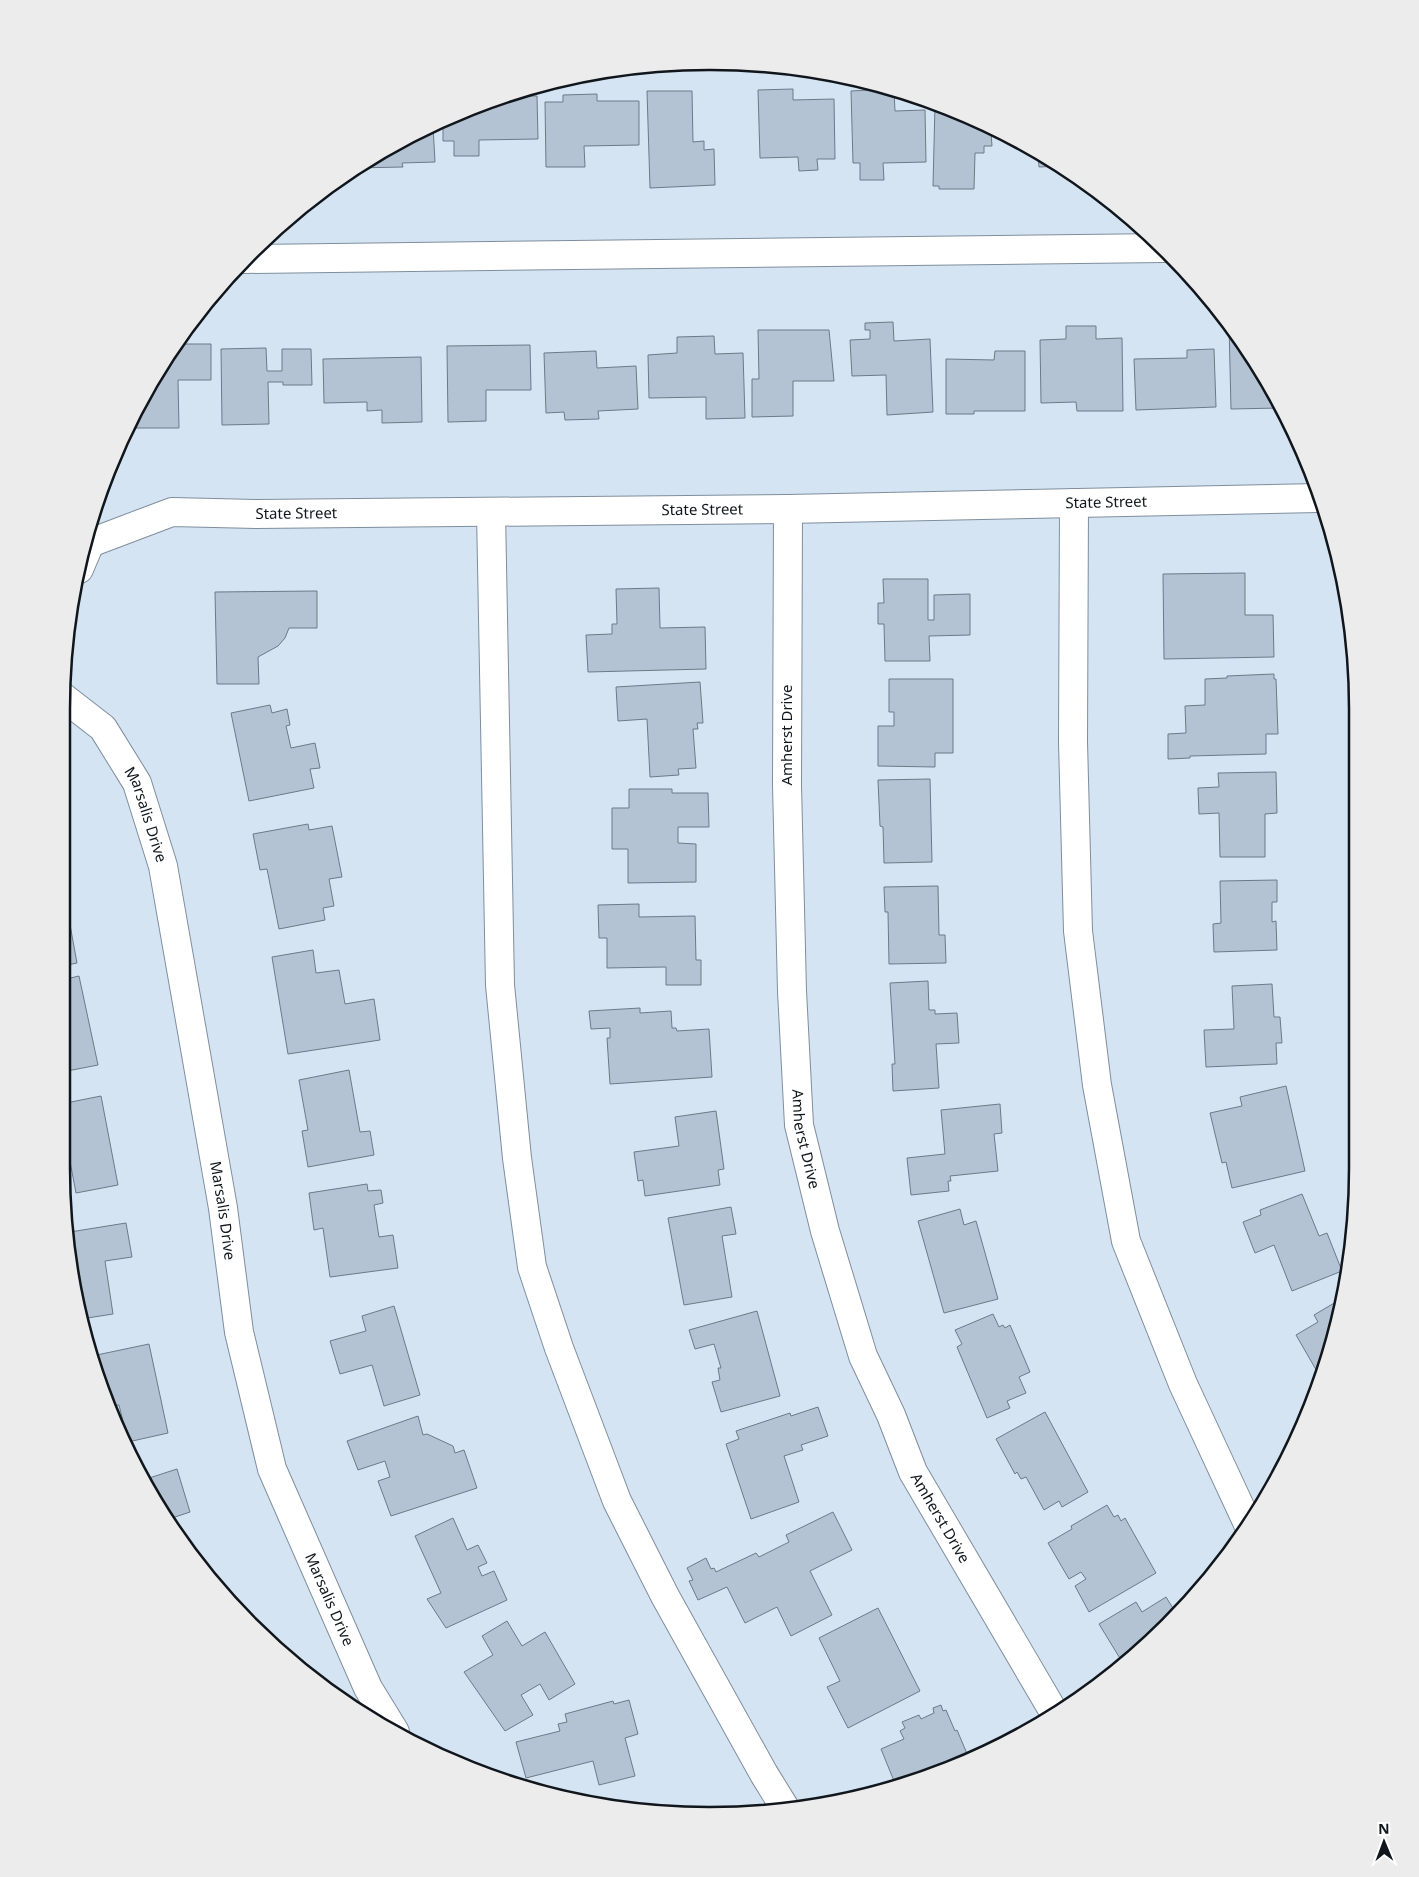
<svg xmlns="http://www.w3.org/2000/svg" width="1419" height="1877" font-family="'Noto Sans',sans-serif">
	<style>
		.building { fill: #b4c3d3; stroke: #6c7a88 }
		.lines { fill: none; stroke-linecap: round; stroke-linejoin: round }
		.minor-casing { stroke: #7f8e9c; stroke-width: 30 }
		.minor { stroke: #fff; stroke-width: 28 }
		.labels { text-anchor: middle; stroke-width: 5; stroke-linejoin: round; paint-order: stroke }
		.street-label { font-size: 15px; fill: #10161b; stroke: #fff }
		.rim { fill: none; stroke: #10161b; stroke-width: 2.5 }
	</style>
	<rect width="100%" height="100%" fill="#d4e4f3"/>
	<g class="building">
		<path d="M793,89V100L834,99L835,159H817L818,170L799,171L798,157L760,158L758,90Z"/>
		<path d="M888,89L894,91L895,111L925,110L926,162L883,163L884,180H860V163H853L851,91Z"/>
		<path d="M647,91H692L693,142L704,141V150L714,149L715,185L650,188Z"/>
		<path d="M597,94V101H639V145L584,146L585,167H546L545,102H563V95Z"/>
		<path d="M509,96H537L538,139L479,140V156H454V141H443V120L461,111Z"/>
		<path d="M935,104L957,110L1000,133H991L992,146H984V153H975L974,189H939V186H933Z"/>
		<path d="M433,126L435,162L402,163L403,167L354,168Z"/>
		<path d="M1038,154L1061,166L1039,167Z"/>
		<path d="M893,322L894,341L930,339L933,412L887,415L886,375L852,376L850,340L870,339V330H865V323Z"/>
		<path d="M1229,325L1248,349L1280,408L1231,409Z"/>
		<path d="M1066,326H1096V339L1122,338L1123,411H1077L1076,402L1041,403L1040,340L1066,339Z"/>
		<path d="M758,330H829L834,381H793V416L752,417V379H759Z"/>
		<path d="M714,336L715,354L743,353L745,418L706,419V397L649,398L648,355L677,353V337Z"/>
		<path d="M177,344H211V380H178L179,428H135V416H132Z"/>
		<path d="M530,345L531,390H486V421L448,422L447,346Z"/>
		<path d="M266,348L267,371H282V349H311L312,385H283V382H268L269,424L222,425L221,349Z"/>
		<path d="M1214,349L1216,407L1136,410L1134,359L1187,358V350Z"/>
		<path d="M596,351L597,368L636,366L638,409L598,411L599,419L565,420L564,412L546,413L544,353Z"/>
		<path d="M995,351H1025V411H974V414H946V359L994,360Z"/>
		<path d="M421,357L422,422L382,423V410L367,411V402L324,403L323,359Z"/>
		<path d="M1245,573V615H1273L1274,657L1164,659L1163,574Z"/>
		<path d="M883,579H928V620H934V595L970,594V635L929,636L930,661H885L884,624H878V603H884Z"/>
		<path d="M659,588L660,628L705,627L706,669L588,672L586,635L612,634V624H617L616,589Z"/>
		<path d="M317,591V628H289L285,638L278,646L258,657L259,684H217L215,592Z"/>
		<path d="M1274,674V679H1276L1278,734H1266V754L1190,756V758L1168,759V734L1186,733L1185,706L1205,705V679L1227,678V676Z"/>
		<path d="M889,679H953V753H935V767L878,766V726H894V712H889Z"/>
		<path d="M700,682L703,723H697L698,729H693L696,768L678,769L679,775L650,777L647,719L618,721L616,687Z"/>
		<path d="M270,705L272,713L287,709L290,725L286,726L291,748L315,743L320,768L310,769L314,788L249,801L231,713Z"/>
		<path d="M1276,772L1277,813L1265,814V857H1220L1219,813L1199,814L1198,788L1219,787L1218,773Z"/>
		<path d="M930,779L932,862L884,863L883,827L880,826L878,780Z"/>
		<path d="M629,789H672V793H708L709,827H678V843L696,844V882L628,883V849H612V808H629Z"/>
		<path d="M308,824L309,830L332,826L342,877L329,879L334,906L323,908L325,920L279,929L267,869L260,870L253,834Z"/>
		<path d="M1277,880V902H1272V922L1276,921L1277,950L1214,952L1213,924L1221,923L1220,881Z"/>
		<path d="M62,881L77,963L62,966Z"/>
		<path d="M938,886L939,935H945L946,963L889,964L888,912H885L884,887Z"/>
		<path d="M639,904V917L695,916L696,960H701V985H666V967L607,968V938H599L598,905Z"/>
		<path d="M313,950L316,973L339,970L345,1004L374,999L380,1040L288,1054L272,957Z"/>
		<path d="M79,976L98,1065L62,1072V980Z"/>
		<path d="M928,981L929,1010H935V1014L957,1013L959,1043L936,1044L939,1088L893,1091L892,1064H895L890,983Z"/>
		<path d="M1272,984L1274,1017H1280L1282,1043H1276L1277,1064L1206,1067L1204,1030L1234,1029L1232,986Z"/>
		<path d="M640,1008V1013L671,1011L672,1028H676L677,1031L709,1029L712,1077L610,1084L607,1038H610V1028L591,1029L589,1011Z"/>
		<path d="M349,1070L360,1132L370,1131L374,1155L308,1167L302,1131L308,1130L299,1080Z"/>
		<path d="M1286,1086L1305,1171L1232,1188L1226,1162L1222,1163L1210,1113L1242,1106L1240,1097Z"/>
		<path d="M101,1096L118,1185L76,1193L69,1156L61,1157V1104Z"/>
		<path d="M1000,1104L1002,1133L994,1134L998,1171L950,1176L951,1181H948L949,1191L911,1195L907,1158L945,1154L941,1110Z"/>
		<path d="M716,1111L724,1169L718,1170L720,1185L645,1196L643,1180L638,1181L634,1152L679,1146L675,1117Z"/>
		<path d="M367,1184L368,1191L381,1190L383,1203L374,1205L379,1237L393,1235L398,1268L330,1277L323,1228L314,1230L309,1193Z"/>
		<path d="M1302,1194L1319,1236L1327,1233L1342,1271L1292,1291L1274,1245L1255,1253L1243,1222L1261,1215L1260,1210Z"/>
		<path d="M731,1207L736,1234L722,1236L732,1297L684,1305L668,1218Z"/>
		<path d="M960,1209L964,1225L976,1221L998,1299L944,1313L918,1221Z"/>
		<path d="M126,1223L132,1257L105,1261L113,1314L81,1319L70,1232Z"/>
		<path d="M1341,1299L1323,1376L1322,1380L1296,1335L1318,1322L1314,1315Z"/>
		<path d="M394,1306L420,1395L384,1406L372,1365L340,1374L330,1341L366,1331L362,1316Z"/>
		<path d="M757,1311L780,1396L721,1412L712,1382L720,1380L718,1368H721L714,1344L695,1349L689,1330Z"/>
		<path d="M993,1314L999,1327L1003,1325L1005,1328L1010,1325L1030,1372L1019,1377L1026,1393L1007,1401L1010,1408L987,1418L957,1347L962,1344L955,1330Z"/>
		<path d="M149,1344L168,1433L128,1442L119,1405L113,1406L92,1356Z"/>
		<path d="M818,1407L828,1436L801,1445L803,1450L784,1456L799,1502L751,1519L726,1444L739,1439L736,1431L790,1413L791,1416Z"/>
		<path d="M1045,1412L1088,1492L1062,1507L1059,1501L1044,1510L1026,1477L1021,1479L1017,1472L1015,1474L996,1439Z"/>
		<path d="M418,1416L423,1435L427,1434L453,1446L455,1453L464,1450L477,1488L391,1516L378,1481L390,1477L385,1461L358,1470L347,1441Z"/>
		<path d="M177,1469L190,1512L169,1519L148,1492L143,1480Z"/>
		<path d="M1107,1505L1114,1517L1118,1515L1121,1521L1125,1518L1156,1573L1089,1612L1075,1586L1086,1579L1081,1572L1069,1579L1048,1543L1072,1529L1071,1526Z"/>
		<path d="M833,1512L852,1550L810,1571L832,1615L791,1636L777,1607L745,1623L727,1587L698,1600L689,1581L693,1580L687,1568L706,1558L711,1569L714,1568L716,1572L756,1553L759,1557L789,1542L786,1535Z"/>
		<path d="M453,1518L467,1550L478,1545L487,1563L478,1567L482,1576L494,1571L507,1600L446,1628L427,1599L441,1593L415,1536Z"/>
		<path d="M1166,1597L1176,1613L1121,1660L1099,1624L1136,1602L1142,1612Z"/>
		<path d="M878,1608L920,1691L848,1728L827,1687L840,1681L819,1638Z"/>
		<path d="M507,1621L522,1646L545,1632L575,1684L549,1700L540,1684L521,1695L533,1715L505,1731L464,1672L493,1655L482,1636Z"/>
		<path d="M629,1700L638,1734L625,1738L635,1776L599,1785L593,1761L526,1778L516,1742L560,1731L558,1724L567,1722L565,1714L613,1701L614,1704Z"/>
		<path d="M941,1705L943,1711L946,1710L955,1731L957,1730L968,1756L939,1771V1769L904,1784L896,1786L881,1749L904,1739L900,1731L905,1728L902,1722L919,1715L921,1719L934,1713L933,1708Z"/>
		<path d="M645,1805L725,1813L645,1807Z"/>
	</g>
	<g class="lines">
		<defs>
			<g id="minor">
				<path d="M244,259L1164,248"/>
				<path d="M1074,503L1073,742L1078,931L1097,1085L1126,1241L1183,1384L1248,1524"/>
				<path id="s1" d="M788,509L787,785L792,991L799,1125L825,1231L863,1356L891,1415L913,1472L1055,1714"/>
				<path d="M491,512L500,985L517,1158L532,1267L559,1348L617,1501L665,1596L764,1774L785,1808"/>
				<path id="s2" d="M90,543L172,512L256,514L788,509L1318,498"/>
				<path d="M79,569L90,543L85,536"/>
				<path id="s3" d="M63,697L103,728L137,783L163,866L223,1208L239,1332L272,1469L368,1688L395,1732"/>
			</g>
		</defs>
		<use href="#minor" class="minor-casing"/>
		<use href="#minor" class="minor"/>
	</g>
	<g class="labels">
		<g class="street-label">
			<text dy="5" stroke="none"><textPath href="#s2" startOffset="1022">State Street</textPath></text>
			<text dy="5" stroke="none"><textPath href="#s2" startOffset="618">State Street</textPath></text>
			<text dy="5" stroke="none"><textPath href="#s2" startOffset="212">State Street</textPath></text>
			<text transform="translate(787 735) rotate(-90)" y="5">Amherst Drive</text>
			<text dy="5" stroke="none"><textPath href="#s3" startOffset="148">Marsalis Drive</textPath></text>
			<text dy="5" stroke="none"><textPath href="#s1" startOffset="631">Amherst Drive</textPath></text>
			<text dy="5" stroke="none"><textPath href="#s3" startOffset="552">Marsalis Drive</textPath></text>
			<text dy="5" stroke="none"><textPath href="#s1" startOffset="1036">Amherst Drive</textPath></text>
			<text dy="5" stroke="none"><textPath href="#s3" startOffset="958">Marsalis Drive</textPath></text>
		</g>
	</g>
	<path d="M0 0H1419V1877H0ZM709 70H710A639 639 0 0 1 1349 709V1168A639 639 0 0 1 710 1807H709A639 639 0 0 1 70 1168V709A639 639 0 0 1 709 70Z" fill="#ececed" fill-rule="evenodd"/>
	<path class="rim" d="M709 70H710A639 639 0 0 1 1349 709V1168A639 639 0 0 1 710 1807H709A639 639 0 0 1 70 1168V709A639 639 0 0 1 709 70Z"/>
	<g transform="translate(1384 1842) rotate(359)" stroke="#ffffff" stroke-width="4" paint-order="stroke">
	<path d="M0-4L9 19L0 12L-9 19Z" fill="#10161b"/>
	<text y="-8" font-size="14" font-weight="bold" text-anchor="middle" fill="#10161b">N</text>
	</g>
</svg>
